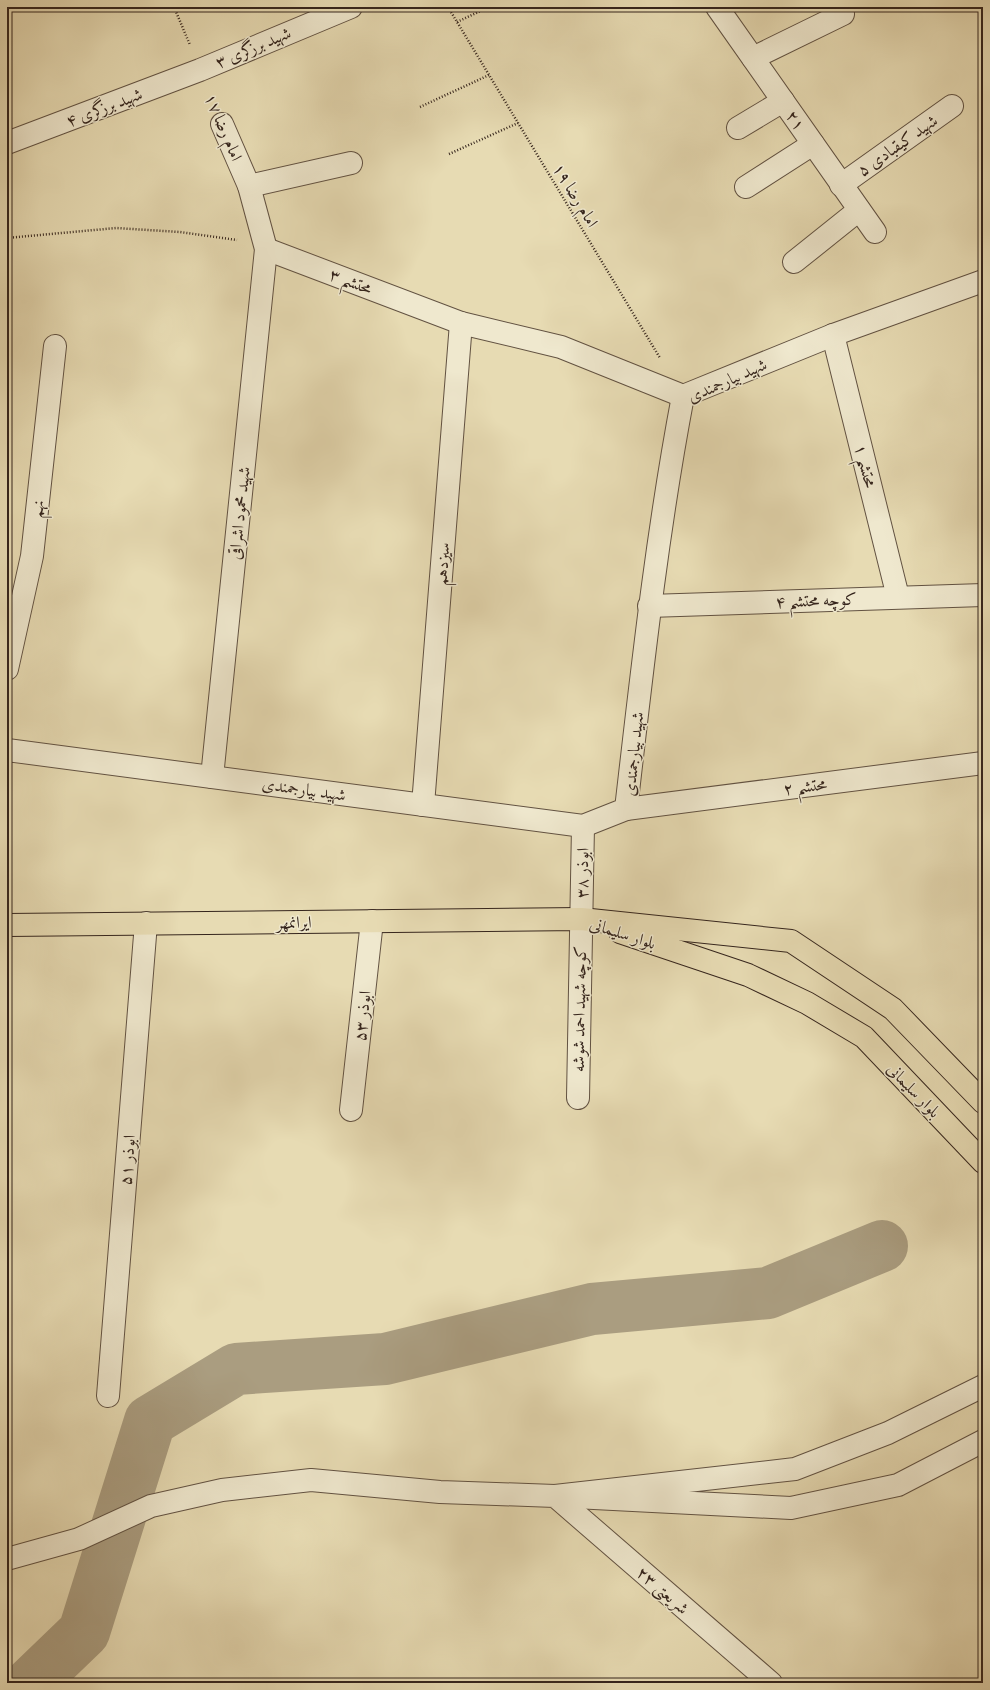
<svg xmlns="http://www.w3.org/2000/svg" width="990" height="1690" font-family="'IM FELL Double Pica',Amiri,serif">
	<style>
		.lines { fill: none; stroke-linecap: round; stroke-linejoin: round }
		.river { stroke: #aa9d80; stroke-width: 52 }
		.minor-casing { stroke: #625242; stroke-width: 24 }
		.major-casing { stroke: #35251d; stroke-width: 24 }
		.path { stroke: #35251d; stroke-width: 2.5; stroke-dasharray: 1 2; stroke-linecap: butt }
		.minor { stroke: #efe8ce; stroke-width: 22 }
		.major { stroke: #e7dbb3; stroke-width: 22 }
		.labels { text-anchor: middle; stroke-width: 3; stroke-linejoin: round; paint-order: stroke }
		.street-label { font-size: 17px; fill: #35251d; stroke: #efe8ce }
	</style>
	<rect width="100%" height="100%" fill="#e7dbb3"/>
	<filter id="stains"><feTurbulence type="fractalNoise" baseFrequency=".005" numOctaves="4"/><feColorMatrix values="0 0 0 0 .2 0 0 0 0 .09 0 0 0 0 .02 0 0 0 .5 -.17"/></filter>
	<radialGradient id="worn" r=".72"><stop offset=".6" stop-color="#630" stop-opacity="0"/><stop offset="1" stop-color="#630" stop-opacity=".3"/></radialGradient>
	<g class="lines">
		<path class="river" d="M31,1683L84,1632L150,1421L236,1369L385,1359L592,1309L768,1293L882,1246"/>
		<defs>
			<g id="minor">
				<path d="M717,7L875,232"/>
				<path d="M753,58L843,14"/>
				<path d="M738,128L783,101"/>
				<path d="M7,143L200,70L351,7"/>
				<path d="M841,185L952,106"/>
				<path d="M249,186L351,163"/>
				<path d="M746,187L813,144"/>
				<path d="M266,249L461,323L561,347L683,396"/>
				<path d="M794,262L859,210"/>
				<path d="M833,335L898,597"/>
				<path d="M649,606L983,595"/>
				<path d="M7,669L32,556L55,346"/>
				<path d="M7,750L583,826L626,809C642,671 657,533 683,396L833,335L983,281"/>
				<path d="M212,777L266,249L249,186L222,124"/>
				<path d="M423,805L461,323"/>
				<path d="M626,809L983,763"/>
				<path d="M578,1098L583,826"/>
				<path d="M351,1110L372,921"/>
				<path d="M983,1386L888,1433L795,1469L555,1496L791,1508L898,1485L983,1441"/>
				<path d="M108,1396L146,923"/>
				<path d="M7,1559L79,1539L151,1506L222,1490L311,1480L440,1492L555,1496L771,1683"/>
			</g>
			<g id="major">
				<path d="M7,925L581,919L791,941L893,1009L983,1102"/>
				<path d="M620,932L748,975L807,1003L864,1037L983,1162"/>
			</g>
		</defs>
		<use href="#minor" class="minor-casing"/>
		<use href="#major" class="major-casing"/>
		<g class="path">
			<path d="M174,7L190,45"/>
			<path d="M448,7L660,358"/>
			<path d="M457,22L489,7"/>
			<path d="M420,107L489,75"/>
			<path d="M449,154L518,123"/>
			<path d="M7,238L116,228L180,232L237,240"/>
		</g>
		<use href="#minor" class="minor"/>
		<use href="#major" class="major"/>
	</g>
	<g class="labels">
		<g class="street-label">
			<text transform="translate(253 47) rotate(-23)" y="6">۳ شهید برزگری</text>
			<text transform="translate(104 107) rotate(-21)" y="6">۴ شهید برزگری</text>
			<text transform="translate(796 120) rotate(55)" y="6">۲۱</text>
			<text transform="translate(224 127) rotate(67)" y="6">امام رضا ۱۷</text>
			<text transform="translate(897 145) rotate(-35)" y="6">۵ شهید کیقبادی</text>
			<text transform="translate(576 195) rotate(59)" y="6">امام رضا ۱۹</text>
			<text transform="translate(351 281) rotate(21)" y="6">محتشم ۳</text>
			<text transform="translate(727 380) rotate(-24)" y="6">شهید بیارجمندی</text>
			<text transform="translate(866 466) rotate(76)" y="6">محتشم ۱</text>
			<text transform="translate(37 509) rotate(-84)" y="6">نهم</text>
			<text transform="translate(239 513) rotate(-84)" y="6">شهید محمود اشراقی</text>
			<text transform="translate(442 564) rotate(-86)" y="6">سیزدهم</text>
			<text transform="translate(816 600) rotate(-2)" y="6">کوچه محتشم ۴</text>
			<text transform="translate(633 754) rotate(-84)" y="6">شهید بیارجمندی</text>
			<text transform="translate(805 786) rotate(-7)" y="6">۲ محتشم</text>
			<text transform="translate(304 789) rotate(8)" y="6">شهید بیارجمندی</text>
			<text transform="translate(582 873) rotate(-89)" y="6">ابوذر ۳۸</text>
			<text transform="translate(294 922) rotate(-1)" y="6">ایرانمهر</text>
			<text transform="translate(623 933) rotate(18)" y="6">بلوار سلیمانی</text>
			<text transform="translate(579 1009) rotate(-89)" y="6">کوچه شهید احمد شوشه</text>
			<text transform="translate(362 1016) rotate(-84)" y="6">۵۳ ابوذر</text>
			<text transform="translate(914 1090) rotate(46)" y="6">بلوار سلیمانی</text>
			<text transform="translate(127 1160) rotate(-85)" y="6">ابوذر ۵۱</text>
			<text transform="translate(663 1590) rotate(41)" y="6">شریعتی ۲۳</text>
		</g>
	</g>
	<rect width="990" height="1690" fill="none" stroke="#e7dbb3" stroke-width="24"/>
	<rect x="8" y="8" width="974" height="1674" fill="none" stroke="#35251d" stroke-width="2"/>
	<rect x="12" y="12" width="966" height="1666" fill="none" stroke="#35251d"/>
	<rect width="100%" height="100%" filter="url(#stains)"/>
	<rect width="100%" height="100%" fill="url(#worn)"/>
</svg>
